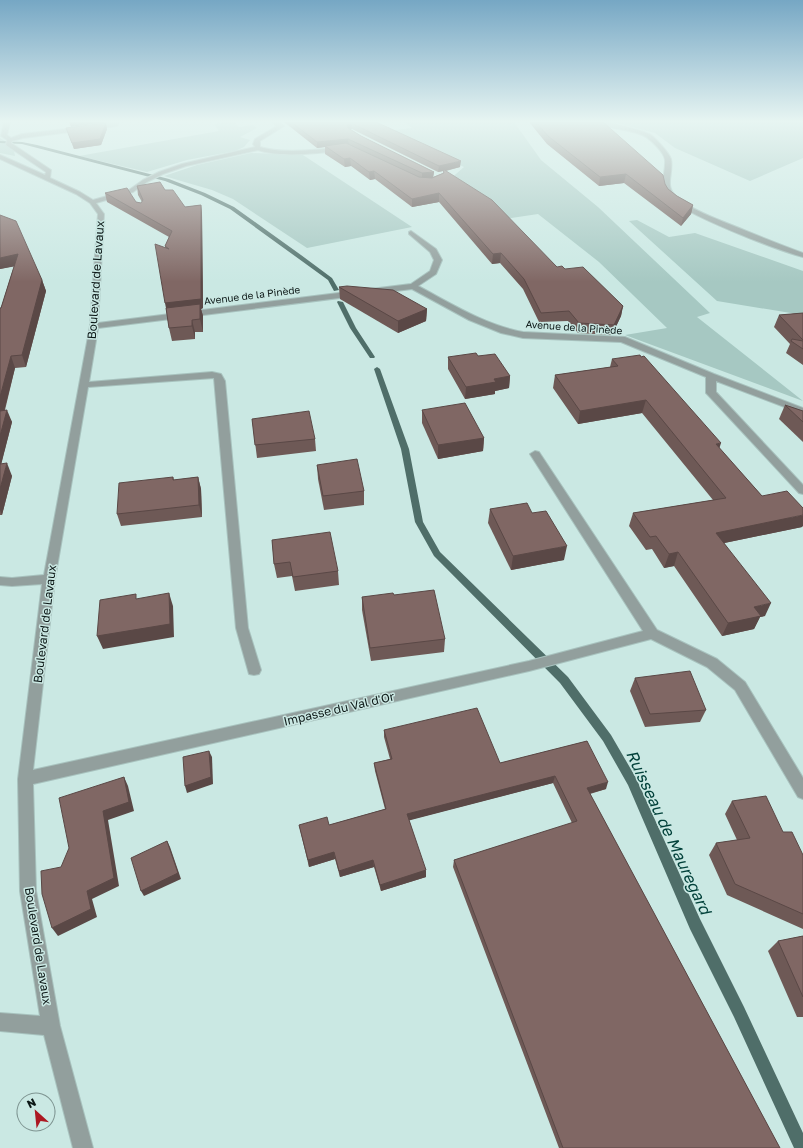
<svg xmlns="http://www.w3.org/2000/svg" width="803" height="1148" font-family="'Golos Text',sans-serif">
	<style>
		.green { fill: #a6c8c2 }
		.lines { fill: none; stroke-linecap: round; stroke-linejoin: round }
		.stream { fill: #4f6e69; fill-rule: evenodd }
		.minor-casing { stroke: #a8c2be; stroke-width: 2 }
		.minor { fill: #929f9d; fill-rule: evenodd }
		.wall { fill: #6e5956; fill-rule: evenodd }
		.shaded-wall { fill: #5a4846 }
		.building { fill: #806764; stroke: #5a4846 }
		.labels { text-anchor: middle; stroke-width: 3; stroke-linejoin: round; paint-order: stroke }
		.far-street-label { font-size: 10px; fill: #0c1716; stroke: #cae8e3 }
		.street-label { font-size: 12px; fill: #0c1716; stroke: #cae8e3 }
		.near-water-label { font-size: 16px; font-style: italic; fill: #004039; stroke: #cae8e3 }
	</style>
	<rect width="100%" height="100%" fill="#cae8e3"/>
	<g class="green">
		<path d="M227,122H234L239,127L253,125L257,128L240,137L250,140L244,147L235,151L187,160L147,172L79,156L219,131L214,124Z"/>
		<path d="M404,122H514L541,160L598,207L710,313L697,317L803,401L625,335L667,328L599,262L538,214L504,219L449,180L464,167L387,131L412,128Z"/>
		<path d="M612,122H803V158L750,181L675,148L655,133Z"/>
		<path d="M0,138L13,146L15,156L0,153Z"/>
		<path d="M251,153L303,155L412,227L307,248L233,199L212,190L164,176L197,165Z"/>
		<path d="M637,220L669,237L695,233L803,271V315L717,301L629,221Z"/>
	</g>
	<g class="lines">
		<g class="stream">
			<path d="M0,141L22,142L37,145L169,179L205,193L234,207L301,255L332,278L339,290L334,291L328,280L230,209L201,195L165,181L22,144L0,143Z"/>
			<path d="M338,301L343,302L356,328L375,357L374,358H370L350,328L337,302Z"/>
			<path d="M377,367L380,369L409,449L423,522L440,552L568,677L611,735L636,778L700,919L744,1007L803,1133V1148H794L734,1017L690,929L628,785L603,741L560,683L434,556L415,522L401,449L374,369Z"/>
		</g>
		<defs>
			<g id="minor">
				<path d="M4,122H10L7,135L11,138L22,134L118,123V125L116,126L23,138L12,141L11,143L51,170L50,178L80,192L93,200L129,190L143,180L159,172L182,164L255,147L253,144L255,139L277,126L272,122H278L284,126L260,141V147C282,154 318,150 341,147L344,149L341,151C316,153 282,158 258,150L186,166L163,174L147,182L133,192L96,203L104,214L98,323L411,284L430,271L434,260L430,252L409,234V232L411,231L436,249L442,260L436,274L418,286C452,304 485,325 523,332L625,337L714,374L803,408V414L716,381V392L803,485V494L799,493L708,395L706,393V377L621,342L523,338L501,333L469,320L412,289L98,328L89,382L212,372L221,374L225,381L248,628L261,670L259,674L254,675L249,674L236,628L214,378L88,387L55,579L33,770L529,661L643,631L530,454L535,451L539,452L657,630L717,659L745,682L803,778V799L798,797L735,690L707,667L651,639L529,671L33,784L36,891L60,1026L93,1148H73L44,1035L0,1031V1013L40,1016L20,891L18,779L42,584L12,586L0,585V577L12,578L44,575L90,326L98,214L90,203L76,194L0,159V155L45,175L46,172L6,145L7,140L1,136Z"/>
				<path d="M596,122C604,121 642,130 649,134C655,137 669,153 671,159C674,177 662,186 680,200C695,211 712,217 729,224C754,234 778,244 803,253V257C779,251 680,213 667,196C659,185 666,172 665,160C664,152 652,141 646,137C634,129 608,130 596,122Z"/>
			</g>
		</defs>
		<use href="#minor" class="minor-casing"/>
		<use href="#minor" class="minor"/>
	</g>
	<g class="wall">
		<path d="M284,122H376L460,167L446,171L557,267L565,269L623,306L621,316L612,335L578,333L568,321L539,322L523,289L500,263L492,264L439,202L412,207L375,179L370,180L351,166L345,167L325,154V147L317,148ZM350,129H352L438,172L443,171V173L433,177L434,172L361,136Z"/>
		<path d="M529,122H603L665,184L668,189L677,196L693,205L691,214L681,226L624,183L599,186L547,144Z"/>
		<path d="M66,128L107,129L101,145L74,149Z"/>
		<path d="M137,186L165,190L185,207L201,205L202,214L203,308L201,309L203,316V332H195V339L172,341L169,328L166,308L165,246L169,237L107,202L105,193L136,202L141,203L142,202L138,195Z"/>
		<path d="M0,215L42,280L46,291L26,367L15,368L5,410L12,422L1,464L12,476L2,515H0V308H1L14,266L0,269Z"/>
		<path d="M339,287L427,309L426,321L398,333L340,299Z"/>
		<path d="M803,313V365L786,353L790,344L774,327L779,315Z"/>
		<path d="M478,356L510,376L509,388L495,391V394L465,399L448,369V357Z"/>
		<path d="M612,359L719,448L762,496L802,527L724,543L765,616L760,617L754,629L722,636L674,566L664,568L652,549L646,550L629,526L633,513L713,500L642,413L578,424L553,388L555,375L610,367Z"/>
		<path d="M785,405L803,411V442L779,419Z"/>
		<path d="M422,410L484,438L483,451L438,459L422,423Z"/>
		<path d="M252,419L315,439L316,451L257,458Z"/>
		<path d="M317,465L364,491V505L324,510L318,479Z"/>
		<path d="M173,477L174,480L198,477L201,489L202,517L121,526L117,514Z"/>
		<path d="M490,509L532,513L564,560L511,570L488,523Z"/>
		<path d="M272,540L338,571L339,585L295,591L292,576L277,578L274,564Z"/>
		<path d="M394,595L445,639L444,652L371,661L362,610V597Z"/>
		<path d="M635,678L706,710L700,722L645,727L630,691Z"/>
		<path d="M384,730L500,763L587,741L606,789L590,794L780,1148H559L453,867L454,860L572,823L553,783L409,820L426,877L381,891L374,867L340,877L335,859L309,867L299,825H329L385,809L375,771L374,763L390,759L384,737Z"/>
		<path d="M732,801L783,832L803,855V929L727,895L709,855L716,843L737,840L725,814Z"/>
		<path d="M803,936V1017H797L768,951L778,941Z"/>
	</g>
	<g class="shaded-wall">
		<path d="M69,122H110H109L71,127Z"/>
		<path d="M106,123L107,129L101,145L74,149L72,143Z"/>
		<path d="M351,123L352,129L347,131V125Z"/>
		<path d="M348,139L349,145L325,146V147L317,148V142Z"/>
		<path d="M350,158L351,166L345,167L344,159Z"/>
		<path d="M461,161L460,167L444,171L443,169V171L438,172L439,166Z"/>
		<path d="M374,171L375,179L370,180L369,172Z"/>
		<path d="M434,172L433,178L422,179V173Z"/>
		<path d="M626,174L624,183L599,186L600,177Z"/>
		<path d="M439,193V202L412,207V199Z"/>
		<path d="M201,205L202,214L203,308L201,309L203,316V332L200,319L167,313L165,303Z"/>
		<path d="M693,205L691,214L681,226L683,218Z"/>
		<path d="M501,253L500,263L492,264L493,254Z"/>
		<path d="M18,254L22,265L0,269V258Z"/>
		<path d="M42,280L46,291L26,367L22,355Z"/>
		<path d="M623,306L621,316L612,335L614,325Z"/>
		<path d="M427,309L426,321L398,333V321Z"/>
		<path d="M192,320L195,332V339L192,326Z"/>
		<path d="M11,356L15,368L1,423L0,420V397Z"/>
		<path d="M510,376L509,388L495,391V394L465,399L466,387L494,379Z"/>
		<path d="M646,400L642,413L578,424L580,411Z"/>
		<path d="M7,410L12,422L0,469V436Z"/>
		<path d="M484,438L483,451L438,459V445Z"/>
		<path d="M721,443L717,456L716,444Z"/>
		<path d="M7,463L12,476L2,515L0,510V489Z"/>
		<path d="M198,477L201,489L202,517L199,505Z"/>
		<path d="M803,515V526L802,527L710,546L716,533Z"/>
		<path d="M567,546L564,560L511,570L513,556Z"/>
		<path d="M678,552L674,566L664,568L669,554Z"/>
		<path d="M169,593L173,606L174,637L103,649L97,636Z"/>
		<path d="M771,603L765,616L760,617L754,629L722,636L728,623L754,607Z"/>
		<path d="M209,751L212,757L213,784L187,793L185,786Z"/>
		<path d="M555,776L553,783L407,821V814Z"/>
		<path d="M124,777L128,786L134,811L108,820L119,886L92,899L97,917L58,936L52,928L87,891L103,811Z"/>
		<path d="M608,782L606,789L584,795L587,788Z"/>
		<path d="M167,841L170,847L181,879L144,896L141,891Z"/>
		<path d="M334,852L335,859L309,867L308,860Z"/>
		<path d="M373,860L374,867L340,877L339,871Z"/>
		<path d="M426,870V877L381,891L380,885Z"/>
	</g>
	<g class="building">
		<path d="M291,122H376L461,161L439,166L351,123L347,125L348,128L361,136L434,172L422,173L348,139L317,142Z"/>
		<path d="M536,122H603L663,175L665,184L668,189L677,196L693,205L683,218L626,174L600,177L548,136Z"/>
		<path d="M106,123L100,139L72,143L66,128Z"/>
		<path d="M346,143L419,177L432,178L444,173L443,169L492,200L557,267L562,266L565,269L583,267L623,306L614,325L579,323L569,311L541,313L524,279L501,253L493,254L439,193L412,199L374,171L369,172L350,158L344,159L325,146Z"/>
		<path d="M160,182L165,190H173L185,207L201,205V299L165,303L155,244L169,249L165,246L172,231L105,193L127,188L136,202L141,203L143,200L137,186Z"/>
		<path d="M0,215L16,221L42,280L22,355L11,356L0,397V308H1L18,254L0,258Z"/>
		<path d="M347,286L393,290L427,309L398,321L339,287Z"/>
		<path d="M200,304V319L192,320V326L169,328L166,308Z"/>
		<path d="M803,313V340L779,315Z"/>
		<path d="M792,339L803,341V349L791,341Z"/>
		<path d="M476,353L478,356L495,354L510,376L494,379L496,382L466,387L448,357Z"/>
		<path d="M640,355L641,357L644,356L721,443L716,444L762,496L787,491L803,508V515L716,533L771,603L754,607L761,616L728,623L678,552L669,554L656,536L650,537L633,513L726,498L646,400L580,411L555,375L618,366L612,359Z"/>
		<path d="M465,403L484,438L438,445L422,410Z"/>
		<path d="M785,405L803,411V422Z"/>
		<path d="M7,410L0,436V411Z"/>
		<path d="M309,411L315,439L255,445L252,419Z"/>
		<path d="M357,459L364,491L323,496L317,465Z"/>
		<path d="M7,463L0,489V464Z"/>
		<path d="M173,477V480L198,477L199,505L117,514L119,483Z"/>
		<path d="M527,503L532,513L546,511L567,546L513,556L490,509Z"/>
		<path d="M330,532L338,571L293,577L290,562L274,564L272,540Z"/>
		<path d="M434,590L445,639L370,648L362,597L393,593L394,595Z"/>
		<path d="M169,593L170,624L97,636L100,600L136,594V599Z"/>
		<path d="M690,671L706,710L650,714L635,678Z"/>
		<path d="M477,708L500,763L587,741L608,782L587,788L780,1148H563L454,860L577,821L555,776L407,814L426,870L380,885L373,860L339,871L334,852L308,860L299,825L327,817L329,825L386,809L374,763L392,759L384,730Z"/>
		<path d="M209,751L211,777L185,786L183,757Z"/>
		<path d="M124,777L129,802L103,811L114,878L87,891L91,909L52,928L42,894L41,871L61,867L69,848L59,798Z"/>
		<path d="M766,796L783,832H792L803,855V914L735,884L716,843L750,838L732,801Z"/>
		<path d="M167,841L178,873L141,891L131,858Z"/>
		<path d="M803,936V997L778,941Z"/>
	</g>
	<linearGradient id="sky" x2="0" y2="1"><stop stop-color="#76a7c4"/><stop offset="0.43" stop-color="#e7f5f2"/><stop offset="1" stop-color="#e7f5f2" stop-opacity="0"/></linearGradient>
	<rect width="803" height="282" fill="url(#sky)"/>
	<g class="labels">
		<g class="far-street-label">
			<text transform="translate(252 295) rotate(-7)" y="4">Avenue de la Pinède</text>
			<text transform="translate(574 327) rotate(4)" y="4">Avenue de la Pinède</text>
		</g>
		<g class="street-label">
			<text transform="translate(96 280) rotate(-86)" y="4">Boulevard de Lavaux</text>
			<text transform="translate(45 624) rotate(-83)" y="4">Boulevard de Lavaux</text>
			<text transform="translate(339 709) rotate(-13)" y="4">Impasse du Val d'Or</text>
			<text transform="translate(38 946) rotate(81)" y="4">Boulevard de Lavaux</text>
		</g>
		<g class="near-water-label">
			<text transform="translate(669 832) rotate(65)" y="6">Ruisseau de Mauregard</text>
		</g>
	</g>
	<g transform="translate(36 1112) rotate(333)"><circle r="19" fill="#cae8e3" stroke="#7e9491"/>
	<path d="M0-3L7 15L0 10L-7 15Z" fill="#ac1822"/>
	<text y="-6" font-size="11" font-weight="bold" text-anchor="middle" fill="#0c1716">N</text>
	</g>
</svg>
